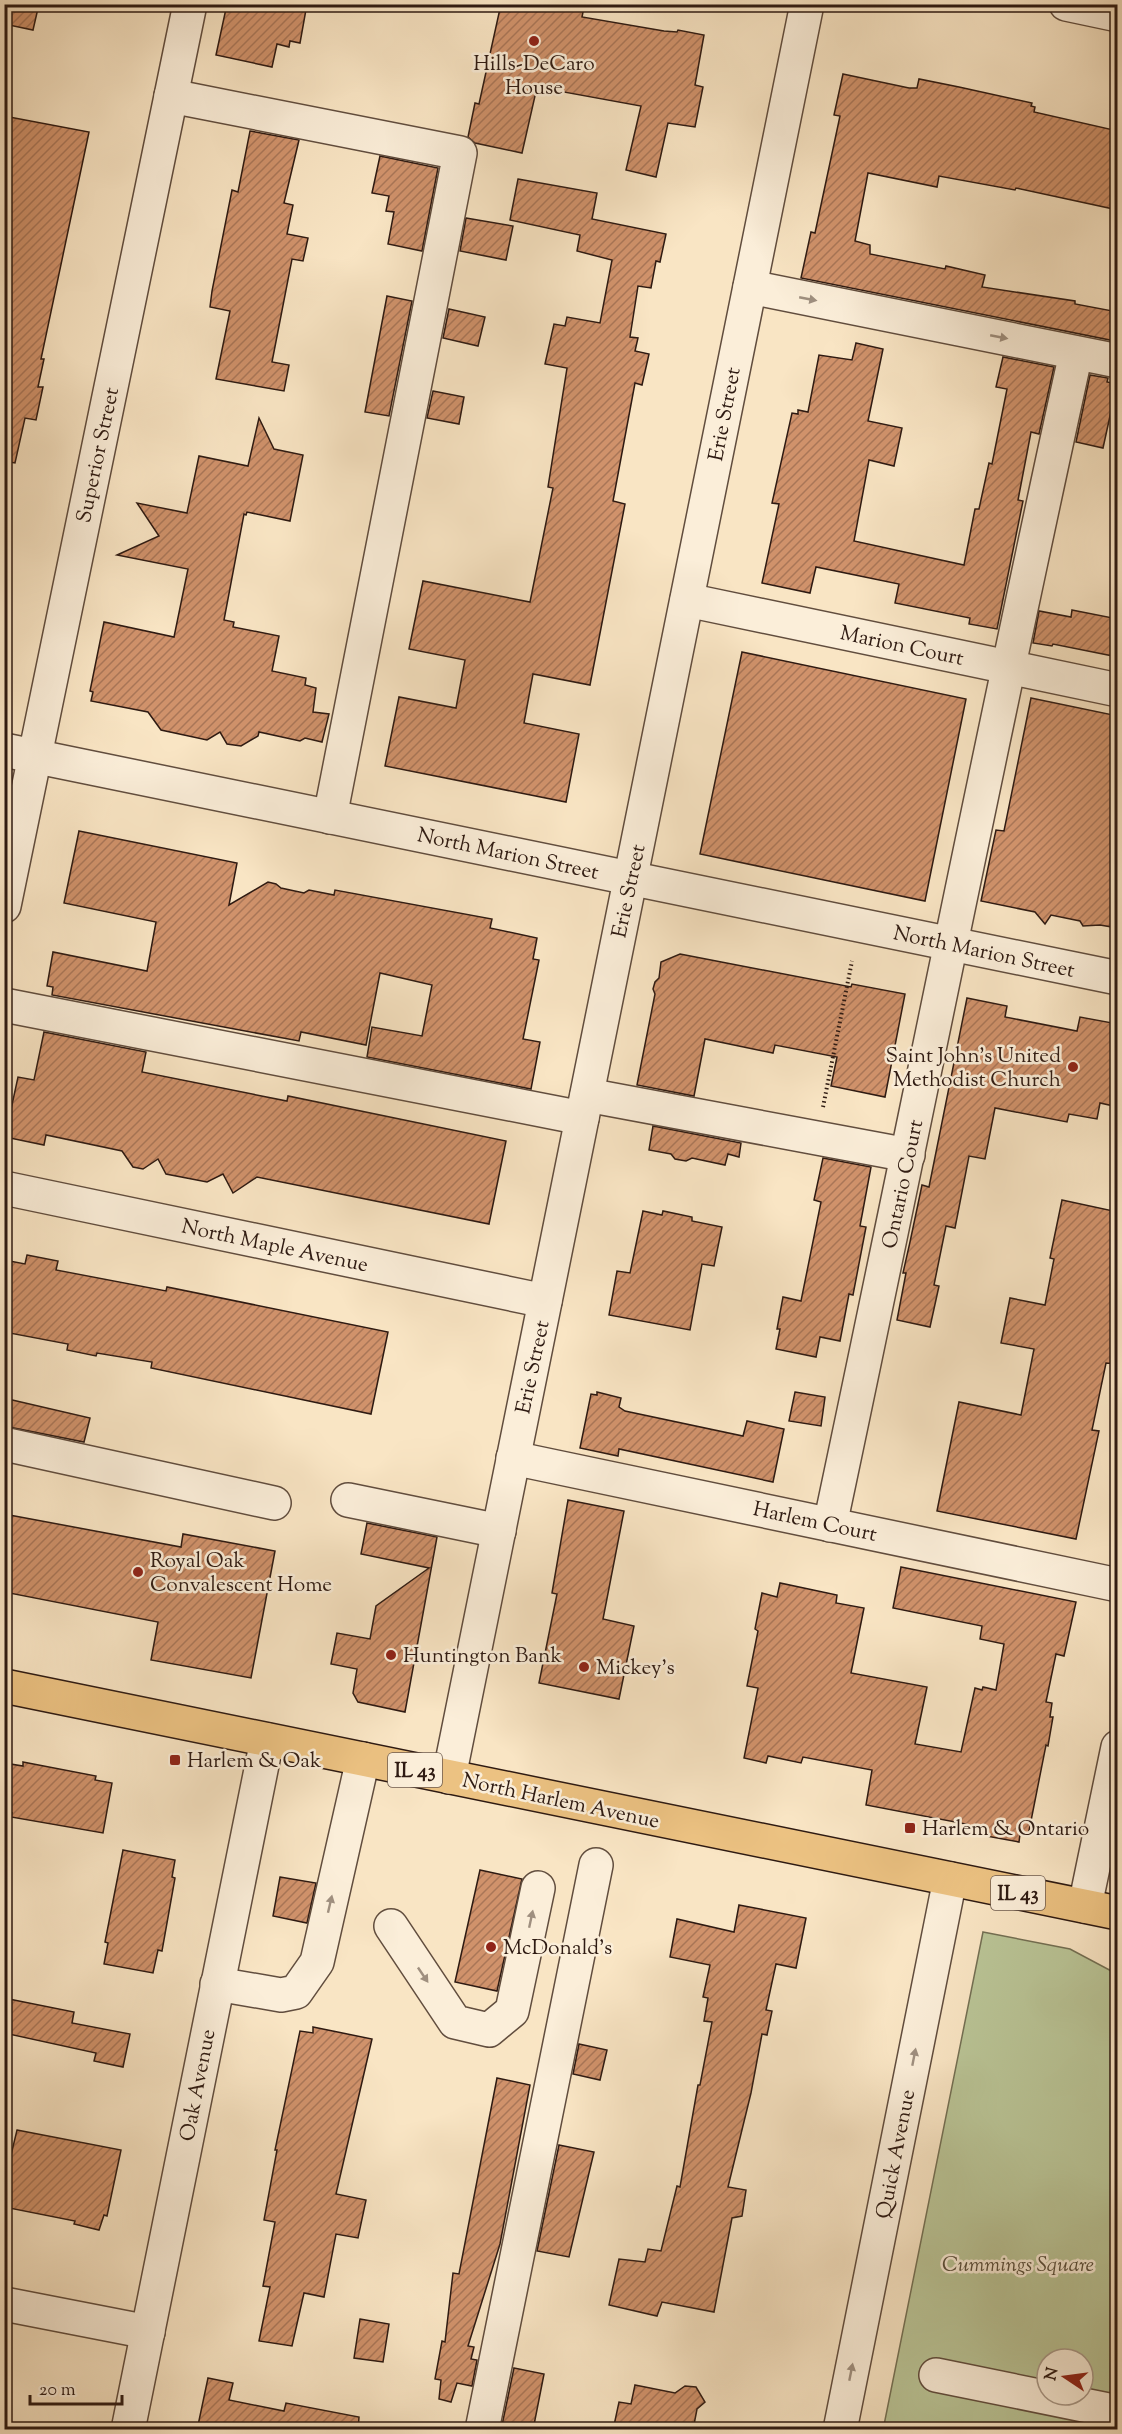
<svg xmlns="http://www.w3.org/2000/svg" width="1122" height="2434" font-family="'Sorts Mill Goudy',serif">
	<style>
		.green { fill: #bac597; stroke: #747054; stroke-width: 1.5; fill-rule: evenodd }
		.building { fill: url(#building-hatch); stroke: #2e1a12; stroke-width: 1.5 }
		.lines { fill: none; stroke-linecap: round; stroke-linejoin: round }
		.minor-casing { stroke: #614d3e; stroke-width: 36 }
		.major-casing { stroke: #2e1a12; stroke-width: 36 }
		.path { stroke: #2e1a12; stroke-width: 4; stroke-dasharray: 1.5 3; stroke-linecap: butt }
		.minor { stroke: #fbeed9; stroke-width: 33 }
		.major { stroke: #ecc282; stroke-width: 33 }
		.oneway { fill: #9f8f7f }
		.poi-dot { fill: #8f2418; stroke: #fbeed9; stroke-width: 2 }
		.labels { text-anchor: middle; stroke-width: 5; stroke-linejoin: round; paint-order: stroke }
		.shield { fill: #fbeed9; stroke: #6c5a4e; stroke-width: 1.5 }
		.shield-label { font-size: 20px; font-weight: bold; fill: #2e1a12 }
		.poi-label { font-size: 21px; fill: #2e1a12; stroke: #fbeed9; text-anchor: start }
		.street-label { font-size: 21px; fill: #2e1a12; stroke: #fbeed9 }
		.park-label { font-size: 21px; font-style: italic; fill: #584d3a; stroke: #fbeed9 }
	</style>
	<defs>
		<pattern id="building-hatch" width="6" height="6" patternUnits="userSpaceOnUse" patternTransform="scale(1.5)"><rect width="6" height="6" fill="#d0926b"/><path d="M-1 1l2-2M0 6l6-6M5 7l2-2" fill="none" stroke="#a97657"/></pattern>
	</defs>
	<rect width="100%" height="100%" fill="#f9e5c4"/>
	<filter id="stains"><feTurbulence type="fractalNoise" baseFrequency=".00333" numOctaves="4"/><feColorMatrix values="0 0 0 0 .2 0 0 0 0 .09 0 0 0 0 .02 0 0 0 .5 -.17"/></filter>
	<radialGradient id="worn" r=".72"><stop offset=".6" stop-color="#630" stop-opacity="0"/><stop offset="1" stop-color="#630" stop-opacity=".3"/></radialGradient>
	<path class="green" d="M983,1932L1070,1949L1117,1974V2429L883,2430ZM1047,2359H1083V2395H1047Z"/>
	<g class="building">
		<path d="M4,4H39L33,30L4,24Z"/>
		<path d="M227,4H307L300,43L290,41L289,47L277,44L272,67L216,55Z"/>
		<path d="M501,4H571L584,7L582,17L664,31L677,32L678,30L704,35L695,85L703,87L695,127L668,123L656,177L626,170L641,106L537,87L522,153L475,143L468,137L475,103L479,104Z"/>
		<path d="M843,74L909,88H917L919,79L959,87L1032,103L1031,106L1035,107L1034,112L1118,131V210L1016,188L1015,190L939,176L937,187L868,173L855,241L870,245V254L945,269L946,266L985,275L982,287L1075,301V304L1118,312L1115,341L801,278L811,232L815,233L840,116L834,115Z"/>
		<path d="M4,116L89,132L41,359H44L38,387H43L36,420L25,418L15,463L4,461Z"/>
		<path d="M250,131L299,140L284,203L293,205L287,234L308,238L303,261L292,259L272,362L289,365L284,391L216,379L230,311L210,307L212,291L232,190L238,192Z"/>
		<path d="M380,156L438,168L422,251L388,244L394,212L386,211L389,196L372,193Z"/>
		<path d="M518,179L597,193L592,219L666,234L660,262L656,261L651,288L638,286L630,337L638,338L635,351L649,354L642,385L635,383L613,501L625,504L590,685L533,674L524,723L579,734L566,802L385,766L399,697L456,708L465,660L409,649L423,581L530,602L553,488L548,487L567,368L545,364L554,324L565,326L567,317L600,323L612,260L577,251L580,235L510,220Z"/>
		<path d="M466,218L513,226L506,260L460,251Z"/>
		<path d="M387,296L412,301L389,416L365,412Z"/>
		<path d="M449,309L485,317L478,346L443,338Z"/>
		<path d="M856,343L883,349L868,421L902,428L894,466L869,460L854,541L964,565L975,509H979L989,463L992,464L1007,389L996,387L1003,357L1054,367L1039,434L1031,432L1018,500L1023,501L997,629L969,624L970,618L895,603L899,584L816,567L810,593L762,583L779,504L772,503L792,413L798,414V410L808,412L819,355L852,360Z"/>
		<path d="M1090,375L1108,378L1107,382L1117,384L1103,448L1076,442Z"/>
		<path d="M433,391L464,397L459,424L427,418Z"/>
		<path d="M259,418L274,449L303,455L290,521L247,512L246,515L244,514L224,620L234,622L233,627L279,636L272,671L306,678L305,685L316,688L313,712L329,714L322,742L305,738L300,741L259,732L258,736L241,746L227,744L220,732L207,740L161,730L148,712L91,701L93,692L90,691L104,622L174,637L188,569L117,555L159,536L137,503L187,513L199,456L248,466Z"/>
		<path d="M1072,610L1118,619V657L1053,644L1052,646L1033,643L1039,611L1071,617Z"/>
		<path d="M742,652L966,699L925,901L700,854Z"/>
		<path d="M1031,698L1118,716V928L1100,925L1083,926L1080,921L1051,915L1045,924L1035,912L981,901L996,830L1004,831Z"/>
		<path d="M79,831L237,863L229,905L268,882L276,884L281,888L304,893L309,890L334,895L335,890L492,919L490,928L537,938L533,959L539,960L523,1039L540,1042L531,1089L367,1057L372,1027L422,1036L432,985L380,973L366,1045L301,1032L299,1041L52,995L53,987L47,986L53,952L147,971L156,922L64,903Z"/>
		<path d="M680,954L851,987L852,984L905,994L885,1097L831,1086L837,1057L775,1045L773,1053L705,1039L694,1096L637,1085L655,994L653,989L655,982L659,978L661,962Z"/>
		<path d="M967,998L1007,1006L1005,1017L1077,1031L1080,1017L1118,1024V1107L1100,1103L1097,1119L1069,1114L1067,1122L995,1108L985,1159L969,1156L955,1228L946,1226L934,1285L939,1286L930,1327L897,1320L906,1273H903L910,1242L922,1185L929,1187Z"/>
		<path d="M44,1032L146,1052L142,1072L287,1101L288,1096L506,1141L489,1224L257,1177L233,1193L223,1174L207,1182L166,1174L158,1159L143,1169L133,1167L122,1151L46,1135L44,1145L5,1137L18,1077L34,1080Z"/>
		<path d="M653,1126L741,1143L739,1157L728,1154L725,1165L692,1158L686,1161L675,1159L671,1154L649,1150Z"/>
		<path d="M823,1158L871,1167L860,1226L866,1227L853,1295L849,1294L840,1341L820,1337L816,1357L776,1349L780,1329H777L783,1297L801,1301L821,1202L814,1200Z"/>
		<path d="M1062,1200L1118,1212V1364L1106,1363L1092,1430L1099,1431L1076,1539L937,1511L959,1402L1021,1415L1034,1349L1001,1343L1010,1298L1045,1305L1054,1259L1050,1258Z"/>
		<path d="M643,1211L662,1215L663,1211L692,1217V1221L722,1227L714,1266L702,1264L690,1330L609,1315L617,1271L630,1273Z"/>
		<path d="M27,1255L58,1261L56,1270L166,1291L167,1287L388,1332L371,1414L151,1368L152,1362L97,1353L96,1356L67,1350L68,1344L4,1332V1260L25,1264Z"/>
		<path d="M597,1392L621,1398L619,1407L625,1411L743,1436L747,1421L784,1429L773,1482L619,1449L618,1456L580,1448L591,1394L597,1395Z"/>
		<path d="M795,1392L825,1397L821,1426L789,1421Z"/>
		<path d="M8,1399L90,1418L84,1442L4,1426Z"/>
		<path d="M568,1500L624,1511L603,1619L634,1626L619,1699L539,1683L557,1594L552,1593Z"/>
		<path d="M4,1514L181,1547L183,1534L275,1551L251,1678L151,1660L158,1622L4,1592Z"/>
		<path d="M367,1523L437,1537L405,1712L358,1702L353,1693L357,1669L331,1664L337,1633L370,1639L376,1606L429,1568L361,1554Z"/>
		<path d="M901,1567L1076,1602L1064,1656L1056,1654L1046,1702L1052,1703L1050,1717H1053L1048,1746L1046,1745L1028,1836L1020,1834L1019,1842L964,1832L966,1824L866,1805L872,1770L803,1757L801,1763L768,1756L766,1763L744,1758L758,1688L747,1686L758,1631L755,1629L762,1593L777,1597L780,1583L837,1595L836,1603L864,1608L851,1673L927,1687L915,1744L961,1752L975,1688L982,1690L983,1687L996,1690L1004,1644L980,1639L982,1626L893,1608Z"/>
		<path d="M23,1762L96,1776L95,1780L112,1783L103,1833L11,1817L12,1813L4,1812V1763L23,1766Z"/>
		<path d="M123,1850L175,1860L172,1877L175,1878L162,1951L158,1950L153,1973L104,1964L108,1943L105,1942Z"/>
		<path d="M480,1870L522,1879L497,1991L455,1982Z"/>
		<path d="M280,1877L316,1883L307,1923L273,1916Z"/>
		<path d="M739,1905L806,1918L796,1968L776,1964L766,2010L772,2011L767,2035L762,2034L751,2093L728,2187L746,2190L742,2216L732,2218L714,2312L662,2302L657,2316L609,2305L619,2259L645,2262L648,2249L661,2251L677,2186L680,2187L698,2085H700L712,2022L704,2021L708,1998L703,1997L710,1965L670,1957L677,1919L734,1932Z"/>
		<path d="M4,1998L74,2012L72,2023L130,2034L123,2067L94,2061L96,2053L4,2033Z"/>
		<path d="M313,2027L372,2039L336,2194L366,2200L358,2238L336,2234L324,2297L304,2293L292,2346L259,2341L270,2287L263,2286L275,2222L264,2220L277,2150H275L300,2031L313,2033Z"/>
		<path d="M579,2044L607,2050L600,2080L573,2074Z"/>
		<path d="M497,2078L530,2085L500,2244L468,2346L474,2347L471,2359L477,2360L472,2386L457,2383L451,2402L439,2399L441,2380L435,2379L442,2341L445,2342L453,2273L459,2274Z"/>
		<path d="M17,2130L121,2150L107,2216L104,2215L99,2230L74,2224L75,2221L4,2207V2184Z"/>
		<path d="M559,2145L594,2152L569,2257L537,2251Z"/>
		<path d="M360,2319L389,2324L383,2362L354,2358Z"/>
		<path d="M514,2368L544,2374L533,2430H501Z"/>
		<path d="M208,2378L233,2383L229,2400L284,2411L286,2403L359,2417L358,2430H197Z"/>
		<path d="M635,2385L675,2393L685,2386L696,2387L705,2402L697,2409L693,2430H613L619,2402L631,2404Z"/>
	</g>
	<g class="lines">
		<defs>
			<g id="minor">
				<path d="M1066,4L1118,15"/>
				<path d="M171,96L460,153L330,817"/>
				<path d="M750,287L1118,361"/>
				<path d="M687,600L1118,690"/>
				<path d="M4,750L1118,978"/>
				<path d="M4,906L190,4"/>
				<path d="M4,1005L582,1118"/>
				<path d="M587,1095L908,1155"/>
				<path d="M4,1188L545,1301"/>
				<path d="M4,1444L274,1503"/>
				<path d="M513,1458L1118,1585"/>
				<path d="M348,1500L499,1531"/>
				<path d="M830,1525C913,1134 990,743 1076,353"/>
				<path d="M449,1777L807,4"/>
				<path d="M1085,1906L1118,1747"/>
				<path d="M391,1926L455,2022L489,2030L512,2011L538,1888"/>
				<path d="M217,1984L281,1995L296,1992L317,1962L363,1759"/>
				<path d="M4,2304L148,2332"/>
				<path d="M936,2375L1118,2412"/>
				<path d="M128,2430L267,1740"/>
				<path d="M482,2430L596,1865"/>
				<path d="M840,2430L950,1879"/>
			</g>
			<path id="major" d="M4,1686L1118,1913"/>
		</defs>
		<use href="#minor" class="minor-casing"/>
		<use href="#major" class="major-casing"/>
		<path class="path" d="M823,1107L852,961"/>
		<use href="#minor" class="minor"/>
		<use href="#major" class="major"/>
	</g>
	<defs><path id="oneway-solid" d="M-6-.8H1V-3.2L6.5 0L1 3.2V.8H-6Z" transform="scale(1.5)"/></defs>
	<g class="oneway">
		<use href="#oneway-solid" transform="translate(808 299) rotate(11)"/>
		<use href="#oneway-solid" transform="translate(999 337) rotate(11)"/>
		<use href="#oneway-solid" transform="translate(330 1904) rotate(-77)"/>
		<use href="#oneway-solid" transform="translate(531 1919) rotate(-78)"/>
		<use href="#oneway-solid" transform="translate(423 1975) rotate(56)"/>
		<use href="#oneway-solid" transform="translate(914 2057) rotate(-79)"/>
		<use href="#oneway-solid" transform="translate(851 2372) rotate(-79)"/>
	</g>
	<g class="poi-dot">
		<circle cx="534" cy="41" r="6"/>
		<circle cx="1073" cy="1067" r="6"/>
		<circle cx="138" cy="1572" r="6"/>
		<circle cx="391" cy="1655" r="6"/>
		<circle cx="584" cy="1667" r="6"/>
		<rect x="169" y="1754" width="12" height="12" rx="3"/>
		<rect x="904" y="1822" width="12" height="12" rx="3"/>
		<circle cx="491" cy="1947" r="6"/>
	</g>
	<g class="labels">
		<g class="shield">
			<rect x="388" y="1753" width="54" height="34" rx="4.5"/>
			<rect x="991" y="1876" width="54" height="34" rx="4.5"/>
		</g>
		<g class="shield-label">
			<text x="415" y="1777">IL 43</text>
			<text x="1018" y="1900">IL 43</text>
		</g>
		<g class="poi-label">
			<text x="534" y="70" text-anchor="middle">Hills-DeCaro<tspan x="534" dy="24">House</tspan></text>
			<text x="1061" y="1062" text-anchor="end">Saint John's United<tspan x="1061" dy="24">Methodist Church</tspan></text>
			<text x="150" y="1567">Royal Oak<tspan x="150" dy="24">Convalescent Home</tspan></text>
			<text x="403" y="1662">Huntington Bank</text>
			<text x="596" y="1674">Mickey's</text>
			<text x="187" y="1767">Harlem &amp; Oak</text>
			<text x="922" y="1835">Harlem &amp; Ontario</text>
			<text x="503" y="1954">McDonald's</text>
		</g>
		<g class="street-label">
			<text transform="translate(724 414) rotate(-79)" y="7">Erie Street</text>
			<text transform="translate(97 455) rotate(-78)" y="7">Superior Street</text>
			<text transform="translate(902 645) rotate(12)" y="7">Marion Court</text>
			<text transform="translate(508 853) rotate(12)" y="7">North Marion Street</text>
			<text transform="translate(628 891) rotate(-78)" y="7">Erie Street</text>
			<text transform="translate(984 951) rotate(12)" y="7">North Marion Street</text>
			<text transform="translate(902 1184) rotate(-78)" y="7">Ontario Court</text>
			<text transform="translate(275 1245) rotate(12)" y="7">North Maple Avenue</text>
			<text transform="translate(532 1367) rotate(-78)" y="7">Erie Street</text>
			<text transform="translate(815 1521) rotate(12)" y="7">Harlem Court</text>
			<text transform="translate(561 1800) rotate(12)" y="7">North Harlem Avenue</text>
			<text transform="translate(197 2085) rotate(-79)" y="7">Oak Avenue</text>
			<text transform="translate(895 2154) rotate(-79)" y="7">Quick Avenue</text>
		</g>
		<g class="park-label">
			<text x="1018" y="2271">Cummings Square</text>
		</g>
	</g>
	<rect width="1122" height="2434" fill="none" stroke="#f9e5c4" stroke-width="24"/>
	<rect x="6" y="6" width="1110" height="2422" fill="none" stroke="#2e1a12" stroke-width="3"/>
	<rect x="12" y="12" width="1098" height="2410" fill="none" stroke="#2e1a12" stroke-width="1.5"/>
	<g transform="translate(1065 2377) rotate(283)"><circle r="28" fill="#fbeed9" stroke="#a99989" stroke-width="1.5"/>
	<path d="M0-4.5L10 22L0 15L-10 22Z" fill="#8f2418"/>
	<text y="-9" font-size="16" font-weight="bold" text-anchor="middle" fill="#2e1a12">N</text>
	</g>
	<path d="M30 2395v9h92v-9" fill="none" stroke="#2e1a12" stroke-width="3"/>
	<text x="39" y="2395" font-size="18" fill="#2e1a12" stroke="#fbeed9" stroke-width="4.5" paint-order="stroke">20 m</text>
	<rect width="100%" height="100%" filter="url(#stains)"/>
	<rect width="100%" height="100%" fill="url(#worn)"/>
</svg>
